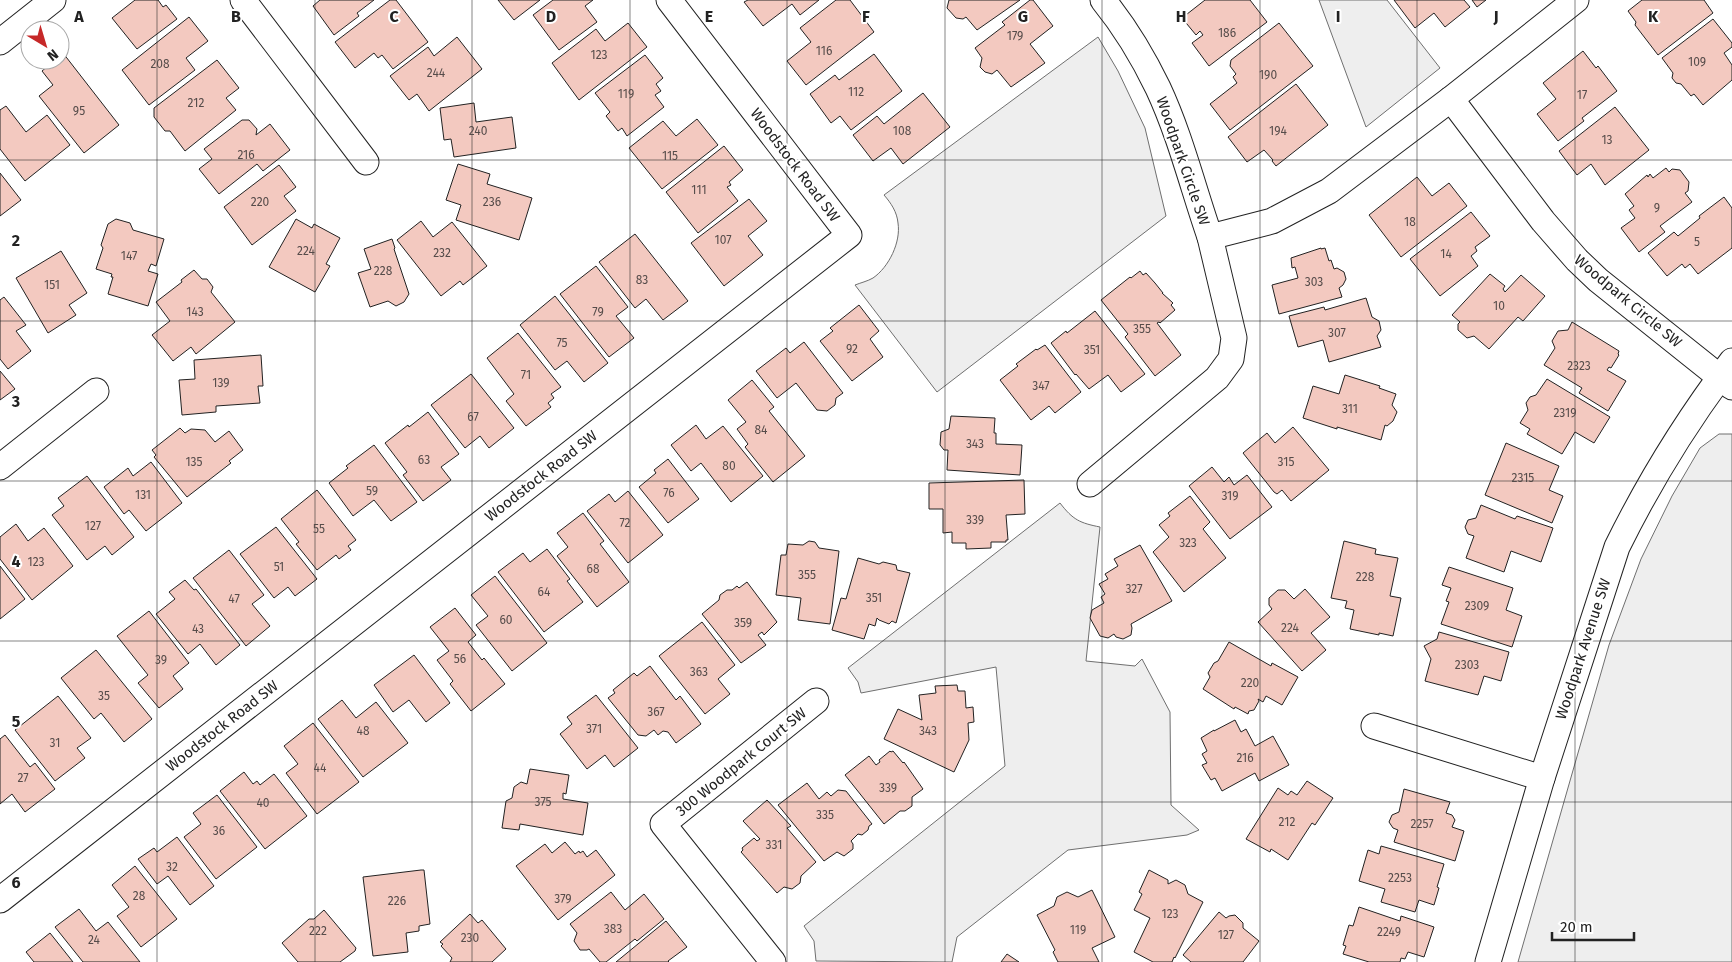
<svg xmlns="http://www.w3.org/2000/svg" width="1732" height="962" font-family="'Fira Sans',sans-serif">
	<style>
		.green { fill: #eee; stroke: #6f6f6f }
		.building { fill: #f3c9c0; stroke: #222 }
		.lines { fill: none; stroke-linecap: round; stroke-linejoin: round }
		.minor-casing { stroke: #222; stroke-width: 27 }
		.minor { stroke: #fff; stroke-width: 25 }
		.grid { fill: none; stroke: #222; stroke-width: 1; stroke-opacity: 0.55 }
		.labels { text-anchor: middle; stroke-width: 4; stroke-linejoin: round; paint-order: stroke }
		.number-label { font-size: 12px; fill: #564c4a }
		.street-label { font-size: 15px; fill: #222; stroke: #fff }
		.grid-label { font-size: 16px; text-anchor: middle; font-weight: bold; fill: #222; stroke: #fff; stroke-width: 4; stroke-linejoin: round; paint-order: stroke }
	</style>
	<rect width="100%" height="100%" fill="#fff"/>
	<g class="green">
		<path d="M1319,0H1387L1440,68L1366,127Z"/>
		<path d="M1098,37L1118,71L1145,128L1166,216L937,392L855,285C860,283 868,281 873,278C889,267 901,242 898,223C897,212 891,203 884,195Z"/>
		<path d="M1719,434H1732V962H1518L1609,645L1641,559L1672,496L1700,448Z"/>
		<path d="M1060,503C1073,520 1080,523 1100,527L1086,661L1135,666L1142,659L1170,712L1171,805L1199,830L1187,835L1068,850L957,937L952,962L816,961L814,941L804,926L1005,766L996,667L861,693L858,682L848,668Z"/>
	</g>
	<g class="building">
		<path d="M135,0H158L163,7L166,5L177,19L137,49L112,18Z"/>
		<path d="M320,0H374L357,13L359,16L334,35L313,6Z"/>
		<path d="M390,0H396L428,42L393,69L382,55L378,58L374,53L355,68L335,42Z"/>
		<path d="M498,0H540L514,20Z"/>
		<path d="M553,0H593L585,6L597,22L559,50L533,15Z"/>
		<path d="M748,0H819L800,15L792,4L763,26L744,2Z"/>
		<path d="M836,0H850L874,32L806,85L787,61L811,42L800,28Z"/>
		<path d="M949,0H1020L977,30L966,17L963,19L956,18L947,8Z"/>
		<path d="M1030,0H1033L1053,26L1030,44L1045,63L1011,87L997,70L992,74L985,72L980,67L982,58L975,48L1005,25L1002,22Z"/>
		<path d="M1205,0H1250L1267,22L1209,66L1192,43L1203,35L1200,31L1196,35L1182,18Z"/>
		<path d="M1394,0H1464L1470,7L1445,27L1434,13L1415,28Z"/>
		<path d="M1472,0H1486L1477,7Z"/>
		<path d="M1642,0H1704L1713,13L1658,55L1635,25L1636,22L1628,11Z"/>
		<path d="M189,17L208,41L186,58L195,70L149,105L122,70Z"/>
		<path d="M1713,19L1732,43V47L1724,53L1732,65V80L1703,105L1694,94L1691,96L1681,84L1676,83L1672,78L1673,73L1662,58Z"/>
		<path d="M628,23L647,47L579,100L552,63L596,29L605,41Z"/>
		<path d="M1279,23L1313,66L1230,130L1210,104L1237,83L1233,77L1236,74L1230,66L1231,60Z"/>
		<path d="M457,37L482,69L429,111L417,94L409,100L390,76L428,47L434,56Z"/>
		<path d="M1583,51L1596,68L1598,66L1617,91L1582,118L1584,121L1558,141L1537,114L1556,99L1543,83Z"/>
		<path d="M63,53L119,125L84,153L39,96L53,85L42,71L55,60H60V56Z"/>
		<path d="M874,54L902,91L851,130L840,116L831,123L810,94L835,75L839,80Z"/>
		<path d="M645,55L663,78L656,84L661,91L655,95L664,107L627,136L622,128L618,131L606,116L610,112L595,93Z"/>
		<path d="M217,60L239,88L226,98L236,110L185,151L170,131H165L154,117V108Z"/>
		<path d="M1296,84L1328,125L1276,166L1272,161L1273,160L1264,150L1247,162L1228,137Z"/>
		<path d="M923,93L950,127L903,164L891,148L873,161L853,135L877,116L884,124Z"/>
		<path d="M474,103L476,122L512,117L516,148L454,157L451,139L444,140L440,108Z"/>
		<path d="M6,106L26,132L47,115L70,145L25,181L0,149V110Z"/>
		<path d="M1615,107L1649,150L1605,185L1591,164L1577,175L1559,151Z"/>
		<path d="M697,119L718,145L662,189L629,148L663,121L676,136Z"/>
		<path d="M242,120H249L257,129L256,135L270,124L290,150L263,171L257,164L219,194L199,169L212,159L204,149Z"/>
		<path d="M724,146L743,170L729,182L731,185L727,187L738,201L698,233L666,192Z"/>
		<path d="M458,164L490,174L487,184L532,198L519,240L456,220L461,205L446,200Z"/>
		<path d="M279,165L296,187L284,196L296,211L252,245L224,207Z"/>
		<path d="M1666,168L1669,172L1672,169L1680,170L1689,182L1688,191L1685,193L1692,202L1660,226L1665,232L1639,252L1621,228L1635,218L1629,210L1634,206L1625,194L1647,175L1648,177L1650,174L1653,178Z"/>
		<path d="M0,173L21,200L0,216Z"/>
		<path d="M1417,177L1432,196L1449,183L1467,206L1401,257L1369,215Z"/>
		<path d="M1724,197L1732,208V248L1698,274L1690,264L1685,268L1682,264L1667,276L1648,253L1674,232L1678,236L1700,218L1699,216Z"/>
		<path d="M749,199L767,221L748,236L763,255L724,286L691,243Z"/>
		<path d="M1471,212L1490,236L1475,247L1477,251L1471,256L1478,266L1440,296L1410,259Z"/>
		<path d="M116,219L130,223L133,230L164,239L156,266L151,264L148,271L158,274L148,306L108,294L113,277H111L112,274L96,269L103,248L101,245L108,224Z"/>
		<path d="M296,219L312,228L314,224L340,238L326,264L330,266L315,292L269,267Z"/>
		<path d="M421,221L433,237L452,222L487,266L463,285L460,281L441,296L397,240Z"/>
		<path d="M635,234L688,301L663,320L646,299L635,308L599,262Z"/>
		<path d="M392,239L395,248L394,249L409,294L404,302L396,306L388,301L370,307L358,273L371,269L364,249Z"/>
		<path d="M1321,248V249L1325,248L1329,261L1331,260L1334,269L1337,268L1344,272L1346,279L1343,285L1339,288L1342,297L1279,314L1272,285L1298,278L1295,267L1292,268L1291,258Z"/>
		<path d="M61,251L87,293L69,305L76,315L48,333L16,278Z"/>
		<path d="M596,266L628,307L616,316L634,338L609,357L560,294Z"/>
		<path d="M194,270L202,279H207L213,287L211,292L235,322L196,354L191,347L173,361L152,335L170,321L156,302L182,282L181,280Z"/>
		<path d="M1140,271L1143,275L1146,273L1155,283L1163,293H1162L1173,303L1171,305L1175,310L1160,323L1159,322L1157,323L1181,355L1155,376L1125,337L1128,334L1101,300L1130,277L1131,278Z"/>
		<path d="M1490,274L1505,286L1503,289L1505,292L1521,275L1545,296L1523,321L1518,317L1489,349L1474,336L1467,338L1458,330V324L1460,322L1452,315Z"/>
		<path d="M555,296L608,363L584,382L567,361L555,370L520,325Z"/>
		<path d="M4,297L26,325L16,331L31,351L8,369L0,359V300Z"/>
		<path d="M1366,298L1372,317L1379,321L1381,330L1377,336L1381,347L1329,362L1323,340L1298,347L1289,316L1324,307L1325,310Z"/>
		<path d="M859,305L879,331L870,339L883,357L852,381L820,341L833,331L830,328Z"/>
		<path d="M1095,311L1145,374L1121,392L1108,375L1089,389L1076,374L1075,375L1051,343L1066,331L1067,333Z"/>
		<path d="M1572,322L1619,351L1618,354L1619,355L1611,368L1609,367L1607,370L1626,381L1608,411L1579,393L1582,388L1544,365L1555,348L1552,341L1558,331L1568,330Z"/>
		<path d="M518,333L561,387L551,394L554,398L548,403L551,407L526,426L506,401L514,394L487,358Z"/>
		<path d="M804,342L843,393L836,398L835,405L827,411L817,410L796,383L777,398L756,371L786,348L790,353Z"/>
		<path d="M1045,345L1081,392L1055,413L1049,406L1031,420L1000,380L1018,366L1016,364L1036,349L1037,350Z"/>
		<path d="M261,355L263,386H258L260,403L216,406V412L182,415L179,380L195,379L194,360Z"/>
		<path d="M0,371L15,389L0,400Z"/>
		<path d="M471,374L514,428L489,448L480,436L465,448L431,405Z"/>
		<path d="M1345,375L1380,386L1379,388L1396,394L1392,405L1397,412L1393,421L1387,426L1385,425L1381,440L1337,427V429L1303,418L1313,386L1339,394Z"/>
		<path d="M1547,379L1610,417L1594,443L1575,432L1562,454L1527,434L1530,429L1520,423L1528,410L1526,403L1530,397L1536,395Z"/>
		<path d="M752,380L774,407L769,411L805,456L773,482L745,447L748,444L737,429L746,422L728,400Z"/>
		<path d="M428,412L459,454L441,467L451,480L423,501L403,475L407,472L385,443L408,425L409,427Z"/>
		<path d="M951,416L995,418L994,433H996V444L1022,445L1020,475L947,470L948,450H944L940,445L941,432L949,429Z"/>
		<path d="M696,425L706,439L723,426L763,476L731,502L701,463L691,471L671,445Z"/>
		<path d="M1293,427L1329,470L1291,501L1282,490L1277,494L1274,492L1243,453L1267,433L1275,443Z"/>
		<path d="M180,428L185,433L191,429L205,430L215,442L229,431L243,450L229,461L231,463L187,497L154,457L156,455L152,450Z"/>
		<path d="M1506,443L1559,466L1549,490L1563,496L1552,523L1485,495Z"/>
		<path d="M374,445L417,502L391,521L374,500L353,516L329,483L348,468L346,466Z"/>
		<path d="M668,459L699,499L668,523L639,487L656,473L654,470Z"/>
		<path d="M151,462L182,503L146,531L129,510L124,514L104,487L128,468L133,476Z"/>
		<path d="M1212,467L1224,482L1229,477L1234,485L1247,475L1272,507L1230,539L1189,486Z"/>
		<path d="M87,476L134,537L112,555L105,546L87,560L52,515L64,506L58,498Z"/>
		<path d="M1024,480L1025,514L1006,515L1008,540H1006V542H991V548L966,549V543H952V532L943,533V509H929V483Z"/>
		<path d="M317,490L356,540L348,546L351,550L339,559L336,555L317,570L296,544L299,542L281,519Z"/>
		<path d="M628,491L663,535L628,563L587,511L609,494L615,502Z"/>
		<path d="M1190,496L1210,522L1203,529L1226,558L1184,592L1153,552L1169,537L1159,525L1170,516L1168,513Z"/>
		<path d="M1481,505L1515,519L1517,516L1553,528L1541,562L1511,551L1504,572L1466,558L1474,536L1468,534L1465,527L1468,520L1476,518Z"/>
		<path d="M583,513L604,541L600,544L629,582L597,607L557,556L568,547L557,533Z"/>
		<path d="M16,524L28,541L44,528L73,566L32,600L0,559V537Z"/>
		<path d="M276,527L317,579L295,596L288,587L274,598L240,554Z"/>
		<path d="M809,541L815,542L819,548L839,551L830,624L798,620L801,598L776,595L781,555H786L788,544L803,545Z"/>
		<path d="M1344,541L1376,549L1375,554L1398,558L1390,596L1401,598L1393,636L1379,633V635L1350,629L1354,610L1345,608L1347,601L1331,598Z"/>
		<path d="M1140,545L1172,601L1131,624L1132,628L1131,635L1123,639L1116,637L1114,634L1108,638L1100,636L1090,618L1092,610L1104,603L1101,597L1105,594L1099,584L1108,579L1105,574L1118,566L1114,559Z"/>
		<path d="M547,549L570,579L567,581L583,602L544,632L498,572L523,553L530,562Z"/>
		<path d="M229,550L264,595L252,604L270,626L246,646L193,578Z"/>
		<path d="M858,558L879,564L883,562L896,565L897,570L910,573L896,623L892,621L889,624L879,620L877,618L875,626L869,624L864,639L832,630L841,598L846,599Z"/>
		<path d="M0,566L25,599L0,619Z"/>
		<path d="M1449,567L1513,588L1506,610L1522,616L1512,647L1441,624L1449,602L1446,601L1451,588L1442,585Z"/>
		<path d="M495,576L547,643L512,671L476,625L488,616L471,595Z"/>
		<path d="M185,580L194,590L196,589L240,645L216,665L200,644L188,654L156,614L175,599L169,592Z"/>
		<path d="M747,582L777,622L764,635L762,632L758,635L766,645L741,663L702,614L719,600L720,595L727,590H732L737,586L739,588Z"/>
		<path d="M1305,589L1330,617L1311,633L1326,650L1302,671L1258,622L1272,609L1269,605V598L1278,590H1285L1294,599Z"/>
		<path d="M455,608L476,635L468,642L482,660L484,658L505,684L471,711L450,684L453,681L437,660L449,651L430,627Z"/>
		<path d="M149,611L189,663L173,676L183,689L159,708L138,683L148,675L117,636Z"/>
		<path d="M702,622L735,665L718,679L730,694L705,714L659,656Z"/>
		<path d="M1439,632L1509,652L1501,681L1484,676L1478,695L1425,681L1431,659L1424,646L1437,639Z"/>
		<path d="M1229,642L1271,666L1272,663L1298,677L1282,705L1266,696L1263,702L1258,699L1259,701L1254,710L1249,711L1248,714L1235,707L1234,709L1203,689L1210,677L1208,673L1214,663L1218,661Z"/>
		<path d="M96,650L152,719L124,742L101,713L94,719L61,678Z"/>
		<path d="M414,655L450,703L426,722L409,700L393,712L374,685Z"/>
		<path d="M650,666L676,700L680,696L701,724L676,743L668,732L663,731L658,735L654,730L646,736L638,735L608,698L615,693L613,690L634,673L637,676Z"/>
		<path d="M957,685L958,691H965L966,708L973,707L974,722L968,723L969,740L954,772L884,739L898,709L922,720L919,695L936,693L935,686Z"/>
		<path d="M596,695L638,748L614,767L605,755L587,769L560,734L572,724L567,717Z"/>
		<path d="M58,696L91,738L77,748L85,758L55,781L15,730Z"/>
		<path d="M342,700L356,718L376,702L408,743L363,777L318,719Z"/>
		<path d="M1235,720L1241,732L1246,729L1255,746L1273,736L1289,765L1259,781L1255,773L1222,791L1215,778L1211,780L1202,765L1207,763L1202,754L1207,751L1201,738L1214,730V731Z"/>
		<path d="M313,723L359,782L317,814L286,773L298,764L284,746Z"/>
		<path d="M5,735L30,767L35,763L55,789L25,812L12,794L0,804V739Z"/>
		<path d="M890,751L891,752L893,751L903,763L904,762L923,789L912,797V806L905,811H900L884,824L845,775L869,756L876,765L880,762L879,760Z"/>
		<path d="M530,769L569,775L566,794L563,793V799L588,803L583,835L520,824L519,830L502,828L506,801L512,798L514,787L521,782L527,784Z"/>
		<path d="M244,772L253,784L257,781L260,785L274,774L307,816L265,849L220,791Z"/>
		<path d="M1307,781L1333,798L1315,825L1312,823L1288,860L1271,849L1270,852L1246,839L1278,788L1288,795L1291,791L1297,795Z"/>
		<path d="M807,783L819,799L827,792L831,796L838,790L846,791L872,824L869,826L868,830L862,835L858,834L851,841L853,844V849L844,856L837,852L824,861L778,805Z"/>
		<path d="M1404,789L1450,802L1446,813L1452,815L1455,820L1452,827L1464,831L1455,861L1394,842L1398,830L1393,828L1389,822L1392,815L1399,812Z"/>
		<path d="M217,795L257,847L216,879L184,837L201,824L193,813Z"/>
		<path d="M767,800L791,826L787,828L816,862L801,876L800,883L792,889L784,887L777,893L741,852L743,850L742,848L754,838L757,841L760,839L743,821Z"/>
		<path d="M177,837L214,886L190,905L168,876L157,884L138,859L154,848L157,852Z"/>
		<path d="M565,842L575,854L579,851L580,853L583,851L587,857L596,850L615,875L558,920L516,866L545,844L552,853Z"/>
		<path d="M1381,846L1444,864L1437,887L1439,888L1434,905L1419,900L1415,912L1381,902L1385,889L1359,881L1368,850L1379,854Z"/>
		<path d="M135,866L177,919L141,947L117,916L129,907L112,885Z"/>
		<path d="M421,870H424L430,924L419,926V931L406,933L408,952L373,956L363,877Z"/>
		<path d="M1149,870L1168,880V884L1176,880L1185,885L1188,894L1203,902L1175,958L1174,957L1172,962H1153L1134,952L1150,918L1134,910L1142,894L1139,892Z"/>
		<path d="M1092,890L1115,937L1092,948L1099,962H1058L1053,952L1055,950L1037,915L1054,906L1057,897L1067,892L1078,897Z"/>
		<path d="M611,892L625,910L644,894L664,919L637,941L635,939L606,962H600L589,949L587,950H580L574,941L577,933L570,924Z"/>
		<path d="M1359,907L1400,921L1401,916L1434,927L1424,957L1408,952L1405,959L1401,958L1400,962H1369L1343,954L1346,946L1343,945L1349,925L1353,926Z"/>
		<path d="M79,909L96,931L108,922L140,962H83L55,927Z"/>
		<path d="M324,910L356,948L355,951L340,962H298L282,943L309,919H314Z"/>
		<path d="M1219,912L1226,918L1229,916L1235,915L1243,923V928L1259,941L1243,962H1191L1183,955Z"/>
		<path d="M470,914L478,923L482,920L506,949L492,962H450L452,958L441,946L443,944L440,942Z"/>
		<path d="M666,921L687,947L668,961L669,962H616Z"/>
		<path d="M50,933L73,962H34L26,952Z"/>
		<path d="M1007,954L1019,962H1001Z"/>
	</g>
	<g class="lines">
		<defs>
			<g id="minor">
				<path d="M243,0L366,162"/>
				<path d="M1103,0C1125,27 1143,57 1158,88C1180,135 1193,188 1210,237L1272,221L1329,191L1451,99L1576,0"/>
				<path d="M0,42L53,0"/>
				<path d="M1451,99L1543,221L1577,260L1598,280L1732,387"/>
				<path d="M0,467L96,391"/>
				<path d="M1090,484L1217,378L1231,359L1234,338L1210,237"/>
				<path d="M1374,726L1542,778"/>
				<path d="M0,900L849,235L669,0"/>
				<path d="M773,962L663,824L816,701"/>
				<path d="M1488,962L1542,778L1617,547C1649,482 1688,419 1732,361"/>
			</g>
		</defs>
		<use href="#minor" class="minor-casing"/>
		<use href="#minor" class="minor"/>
	</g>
	<path class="grid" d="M157,0V962M315,0V962M472,0V962M630,0V962M787,0V962M945,0V962M1102,0V962M1260,0V962M1417,0V962M1575,0V962M0,160H1732M0,321H1732M0,481H1732M0,641H1732M0,802H1732"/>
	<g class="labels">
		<g class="number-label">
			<text x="1227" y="37">186</text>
			<text x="1015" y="40">179</text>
			<text x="824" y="55">116</text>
			<text x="599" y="59">123</text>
			<text x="1697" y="66">109</text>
			<text x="160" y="68">208</text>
			<text x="436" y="77">244</text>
			<text x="1268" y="79">190</text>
			<text x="856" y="96">112</text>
			<text x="626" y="98">119</text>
			<text x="1582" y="99">17</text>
			<text x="196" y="107">212</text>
			<text x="79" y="115">95</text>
			<text x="478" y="135">240</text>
			<text x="902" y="135">108</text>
			<text x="1278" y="135">194</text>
			<text x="1607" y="144">13</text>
			<text x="246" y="159">216</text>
			<text x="670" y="160">115</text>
			<text x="699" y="194">111</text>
			<text x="260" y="206">220</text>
			<text x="492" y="206">236</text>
			<text x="1657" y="212">9</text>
			<text x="1410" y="226">18</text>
			<text x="723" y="244">107</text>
			<text x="1697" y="246">5</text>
			<text x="306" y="255">224</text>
			<text x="442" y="257">232</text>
			<text x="1446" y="258">14</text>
			<text x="129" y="260">147</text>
			<text x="383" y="275">228</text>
			<text x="642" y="284">83</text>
			<text x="1314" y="286">303</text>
			<text x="52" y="289">151</text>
			<text x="1499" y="310">10</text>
			<text x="195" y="316">143</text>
			<text x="598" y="316">79</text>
			<text x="1142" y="333">355</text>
			<text x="1337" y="337">307</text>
			<text x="562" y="347">75</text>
			<text x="852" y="353">92</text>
			<text x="1092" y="354">351</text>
			<text x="1579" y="370">2323</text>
			<text x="526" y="379">71</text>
			<text x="221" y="387">139</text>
			<text x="1041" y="390">347</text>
			<text x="1350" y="413">311</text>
			<text x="1565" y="417">2319</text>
			<text x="473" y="421">67</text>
			<text x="761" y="434">84</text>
			<text x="975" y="448">343</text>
			<text x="424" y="464">63</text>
			<text x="194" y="466">135</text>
			<text x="1286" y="466">315</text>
			<text x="729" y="470">80</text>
			<text x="1523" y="482">2315</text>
			<text x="372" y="495">59</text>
			<text x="669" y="497">76</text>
			<text x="143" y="499">131</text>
			<text x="1230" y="500">319</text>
			<text x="975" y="524">339</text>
			<text x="625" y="527">72</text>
			<text x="93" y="530">127</text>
			<text x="319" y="533">55</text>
			<text x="1188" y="547">323</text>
			<text x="36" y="566">123</text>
			<text x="279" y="571">51</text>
			<text x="593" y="573">68</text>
			<text x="807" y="579">355</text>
			<text x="1365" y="581">228</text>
			<text x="1134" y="593">327</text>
			<text x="544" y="596">64</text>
			<text x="874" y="602">351</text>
			<text x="234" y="603">47</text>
			<text x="1477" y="610">2309</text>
			<text x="506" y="624">60</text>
			<text x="743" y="627">359</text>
			<text x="1290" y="632">224</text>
			<text x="198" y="633">43</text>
			<text x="460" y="663">56</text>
			<text x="161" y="664">39</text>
			<text x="1467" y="669">2303</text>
			<text x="699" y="676">363</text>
			<text x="1250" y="687">220</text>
			<text x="104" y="700">35</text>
			<text x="656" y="716">367</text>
			<text x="594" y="733">371</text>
			<text x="363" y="735">48</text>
			<text x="928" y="735">343</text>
			<text x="55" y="747">31</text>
			<text x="1245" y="762">216</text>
			<text x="320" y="772">44</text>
			<text x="23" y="782">27</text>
			<text x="888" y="792">339</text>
			<text x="543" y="806">375</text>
			<text x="263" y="807">40</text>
			<text x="825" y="819">335</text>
			<text x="1287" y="826">212</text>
			<text x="1422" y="828">2257</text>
			<text x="219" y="835">36</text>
			<text x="774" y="849">331</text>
			<text x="172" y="871">32</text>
			<text x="1400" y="882">2253</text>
			<text x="139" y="900">28</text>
			<text x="563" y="903">379</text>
			<text x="397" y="905">226</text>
			<text x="1170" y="918">123</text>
			<text x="613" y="933">383</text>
			<text x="1078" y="934">119</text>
			<text x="318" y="935">222</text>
			<text x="1389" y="936">2249</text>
			<text x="1226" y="939">127</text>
			<text x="470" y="942">230</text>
			<text x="94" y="944">24</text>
		</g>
		<g class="street-label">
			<text transform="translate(1183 161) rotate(71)" y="5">Woodpark Circle SW</text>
			<text transform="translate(795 165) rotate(53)" y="5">Woodstock Road SW</text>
			<text transform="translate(1628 301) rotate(40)" y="5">Woodpark Circle SW</text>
			<text transform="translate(541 476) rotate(-38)" y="5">Woodstock Road SW</text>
			<text transform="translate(1583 649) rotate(-72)" y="5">Woodpark Avenue SW</text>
			<text transform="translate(222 726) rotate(-38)" y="5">Woodstock Road SW</text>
			<text transform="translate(741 762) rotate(-39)" y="5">300 Woodpark Court SW</text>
		</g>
	</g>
	<g class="grid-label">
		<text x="79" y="22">A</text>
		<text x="236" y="22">B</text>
		<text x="394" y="22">C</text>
		<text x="551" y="22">D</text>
		<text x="709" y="22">E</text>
		<text x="866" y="22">F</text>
		<text x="1023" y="22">G</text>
		<text x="1181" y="22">H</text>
		<text x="1338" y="22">I</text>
		<text x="1496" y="22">J</text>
		<text x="1653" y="22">K</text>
		<text x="16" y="246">2</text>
		<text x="16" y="407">3</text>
		<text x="16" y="567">4</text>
		<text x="16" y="727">5</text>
		<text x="16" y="888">6</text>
	</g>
	<g transform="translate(45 45) rotate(142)"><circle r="24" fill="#ffffff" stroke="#a7a7a7"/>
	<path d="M0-4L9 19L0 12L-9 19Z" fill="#c62828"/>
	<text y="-8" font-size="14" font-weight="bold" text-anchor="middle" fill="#222222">N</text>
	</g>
	<path d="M1552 932v8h82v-8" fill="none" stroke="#222222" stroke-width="2.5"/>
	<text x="1560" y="932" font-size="15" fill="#222222" stroke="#ffffff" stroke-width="4" paint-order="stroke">20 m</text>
</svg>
